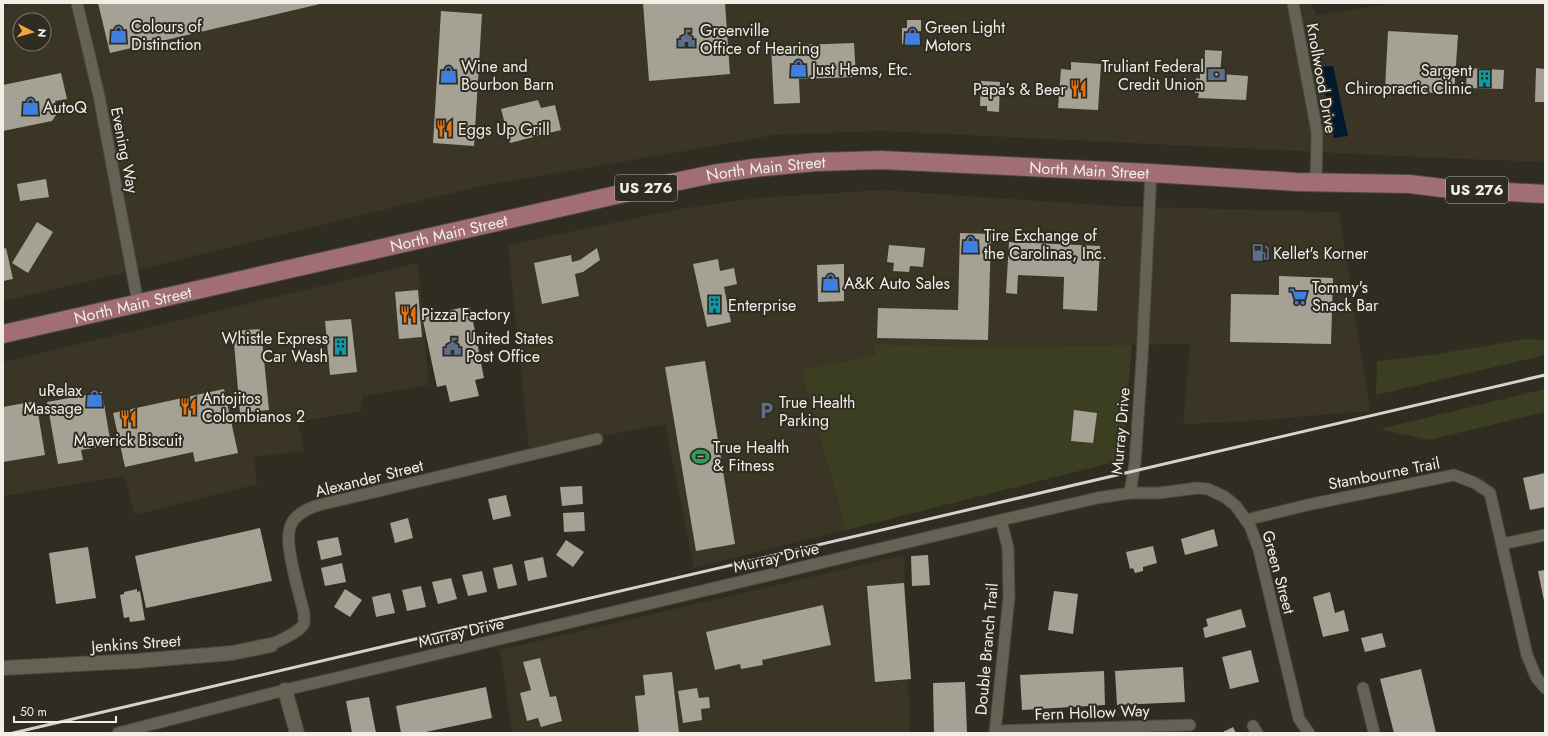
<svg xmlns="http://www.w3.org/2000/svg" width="1548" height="736" font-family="Jost,sans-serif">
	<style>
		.built { fill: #3a3525; fill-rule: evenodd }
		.green { fill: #3c3e21 }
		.water { fill: #00192d }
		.building { fill: #a5a295 }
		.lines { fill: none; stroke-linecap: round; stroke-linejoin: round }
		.minor-casing { stroke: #4b4840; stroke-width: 13 }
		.tertiary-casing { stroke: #4b4840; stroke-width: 16 }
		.primary-casing { stroke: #4b4840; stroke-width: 20 }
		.minor { stroke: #646155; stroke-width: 11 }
		.tertiary { stroke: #646155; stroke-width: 14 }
		.primary { stroke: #a16e73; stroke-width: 18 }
		.rail { stroke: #d4d3cc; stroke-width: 3 }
		.labels { text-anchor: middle; stroke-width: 4; stroke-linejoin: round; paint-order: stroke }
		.shield { fill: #2f2c22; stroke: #b5b4ac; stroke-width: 1 }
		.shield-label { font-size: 15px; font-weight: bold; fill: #efeee7 }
		.poi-label { font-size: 16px; fill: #efeee7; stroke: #2f2c22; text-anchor: start }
		.street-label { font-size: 16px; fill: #efeee7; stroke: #2f2c22 }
	</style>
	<rect width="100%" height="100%" fill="#2f2c22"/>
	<g class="built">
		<path d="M11,3H1310L1317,15L1393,3H1545V162L1462,159L884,131L773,135L704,148L485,185L141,269L3,301V10ZM20,20H44V44H20Z"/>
		<path d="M882,190L1113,206L1339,212L1370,411L1236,422L1183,424L1190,344L992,347L874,344L875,355L801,370L846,530L694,568L665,424L529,450L508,245L679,209L757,198Z"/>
		<path d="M418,263L429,385L363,396L361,411L298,422L304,451L254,457L257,484L135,515L124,476L3,496V362Z"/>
		<path d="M904,555L910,733H512L500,650Z"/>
	</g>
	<g class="green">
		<path d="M1526,339L1545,340V355L1376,395L1377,361L1431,355Z"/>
		<path d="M874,344L992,347L1132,345L1122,460L846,530L801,370L875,355Z"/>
		<path d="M1545,389V412L1429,440L1380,429Z"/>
	</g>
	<path class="water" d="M1333,66L1348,136L1334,138L1320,67Z"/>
	<g class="building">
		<path d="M98,3H320V4L110,53Z"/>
		<path d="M643,3H725L730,74L649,81Z"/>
		<path d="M441,11L482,14L474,146L433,143Z"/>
		<path d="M907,20H921V44H902V28H907Z"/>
		<path d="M1388,31L1458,35L1454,94L1385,90Z"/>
		<path d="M854,43L856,77L799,79L800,103L774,104L771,46Z"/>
		<path d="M1205,50L1222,51L1220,74L1248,76L1246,100L1198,98L1199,93H1195L1196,78L1200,79V73L1204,74Z"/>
		<path d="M1071,62L1101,64L1098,110L1058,108L1061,69L1071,70Z"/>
		<path d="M1467,68L1504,70L1503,89L1466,88Z"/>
		<path d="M1536,68L1545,69V102H1535Z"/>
		<path d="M61,73L67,99L55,101L58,112L52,121L3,131V85Z"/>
		<path d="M981,81L1000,82L999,112L987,111V106H980Z"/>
		<path d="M538,100L541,108L555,105L561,130L510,143L501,109Z"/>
		<path d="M46,179L49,197L20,201L17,184Z"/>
		<path d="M37,222L53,232L28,273L12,263Z"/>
		<path d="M960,233L991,234L988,340L877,338L878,308L958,310Z"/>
		<path d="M1009,242L1100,246L1097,311L1063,309L1064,277L1018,275L1017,294L1006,293Z"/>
		<path d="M889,245L925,248L923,267L910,266L909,272L893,271L894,263L887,262Z"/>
		<path d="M6,248L13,279L3,281V249Z"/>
		<path d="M597,248L600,260L583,272L575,274L579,296L542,304L534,263L571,255L572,262L580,260Z"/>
		<path d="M718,259L720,271L734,268L737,284L724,287L731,322L707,327L693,264Z"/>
		<path d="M844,264V301L818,302L817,265Z"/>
		<path d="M1279,276L1333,278L1331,344L1230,342L1231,294L1279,295Z"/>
		<path d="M418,290L422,337L399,339L395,292Z"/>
		<path d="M470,306L484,378L475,380L479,396L450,402L446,385L437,387L422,316Z"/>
		<path d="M351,319L357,372L330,375L325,321Z"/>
		<path d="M261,329L269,410L240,413L233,331Z"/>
		<path d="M705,361L735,544L696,551L665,367Z"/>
		<path d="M224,389L238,453L195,462L193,452L125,467L113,413Z"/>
		<path d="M102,392L111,445L81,450L83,460L58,464L47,402Z"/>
		<path d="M36,401L45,455L3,462V407Z"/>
		<path d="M1074,410L1097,413L1093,443L1071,441Z"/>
		<path d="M1545,473V507L1530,510L1523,478Z"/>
		<path d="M582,486L583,504L562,506L560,487Z"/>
		<path d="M506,495L511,516L493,520L488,499Z"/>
		<path d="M584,512L585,531L564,532L563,513Z"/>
		<path d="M408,518L413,538L395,543L390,523Z"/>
		<path d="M260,528L272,581L146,608L135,556Z"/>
		<path d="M1214,529L1218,546L1185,555L1181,539Z"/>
		<path d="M338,537L342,555L321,560L317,541Z"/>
		<path d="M566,540L584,552L573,567L556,555Z"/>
		<path d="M1153,546L1157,563L1143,567V571L1135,573L1133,568L1130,569L1126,552Z"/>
		<path d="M88,547L96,598L56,604L49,553Z"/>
		<path d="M928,555L930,585L912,586L911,556Z"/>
		<path d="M543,557L547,577L528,581L524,561Z"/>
		<path d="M342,563L346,582L325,586L321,568Z"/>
		<path d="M512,564L517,585L498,589L493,568Z"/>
		<path d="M1545,570V601H1544L1538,571Z"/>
		<path d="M482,571L487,592L468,596L462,575Z"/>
		<path d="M451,578L457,599L438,604L432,582Z"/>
		<path d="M904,583L911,679L875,682L867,586Z"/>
		<path d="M421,586L426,607L407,611L402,590Z"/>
		<path d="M137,589V592L140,591L145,620L130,622L129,617L124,618L120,595L124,594V592Z"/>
		<path d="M345,589L362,600L350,617L334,607Z"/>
		<path d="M1054,591L1078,594L1073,634L1048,630Z"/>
		<path d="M1330,592L1335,613L1344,610L1349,631L1323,637L1313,597Z"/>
		<path d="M390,593L395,613L376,617L372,597Z"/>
		<path d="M823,605L831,645L762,660L763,665L741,669L740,664L715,670L706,632Z"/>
		<path d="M1241,609L1246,627L1205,638L1203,628L1208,626L1206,619Z"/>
		<path d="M1382,633L1386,647L1365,652L1361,638Z"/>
		<path d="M1251,650L1259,682L1230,689L1222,657Z"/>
		<path d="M540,658L550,697L556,696L562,721L541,727L538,718L527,721L520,693L531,690L523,662Z"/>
		<path d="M1183,667L1185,702L1117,705L1115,671Z"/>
		<path d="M1421,669L1436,733H1394L1380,679Z"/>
		<path d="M1104,671L1105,705L1022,710L1020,675Z"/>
		<path d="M672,672L679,733H639L635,696L645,695L643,675Z"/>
		<path d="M965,682L967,733H934L933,683Z"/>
		<path d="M486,687L492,718L421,733H401L396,706Z"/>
		<path d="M697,688L699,698L709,697L710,708L701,709L702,720L683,723L678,691Z"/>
		<path d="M369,697L376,733H352L346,701Z"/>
		<path d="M1233,727L1236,733H1221Z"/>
	</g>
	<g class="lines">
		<defs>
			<g id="minor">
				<path d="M77,3L99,96L138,303"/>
				<path d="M1293,3L1317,132L1316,183"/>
				<path d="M1130,493L1135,463L1142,359L1151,173"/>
				<path d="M1246,520L1307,505L1454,475L1475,483L1490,493L1527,655L1536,677L1545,688"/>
				<path d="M1502,544L1545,535"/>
				<path d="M271,645C279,640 300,633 304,623C304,620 304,616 304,613C299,593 286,550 289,532C290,525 294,518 300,514C313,504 333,502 349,498L597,439"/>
				<path d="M1363,688L1374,733"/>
				<path d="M1253,726L1257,733"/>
				<path d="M995,731L1190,725"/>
				<path d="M118,733L285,690L1001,520L1097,498L1130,493H1159L1197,488L1208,489L1225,497L1236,506L1250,526L1259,550L1299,719L1309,733"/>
				<path d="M995,733L1009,597L1008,548L1001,520"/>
			</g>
			<g id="tertiary">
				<path d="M3,668L136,661L232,653L271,645"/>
				<path d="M285,690L297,733"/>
			</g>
			<g id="primary">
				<path id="s1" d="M3,334L651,187L713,174L754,168L816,162L881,160L1151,173L1297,182L1409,184L1451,189L1545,194"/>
			</g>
		</defs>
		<use href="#minor" class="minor-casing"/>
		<use href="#tertiary" class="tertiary-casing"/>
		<use href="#primary" class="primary-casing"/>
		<use href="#minor" class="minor"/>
		<use href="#tertiary" class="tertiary"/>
		<use href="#primary" class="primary"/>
		<path class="rail" d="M13,733L1545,375"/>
	</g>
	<defs>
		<symbol id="shop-bare" viewBox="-9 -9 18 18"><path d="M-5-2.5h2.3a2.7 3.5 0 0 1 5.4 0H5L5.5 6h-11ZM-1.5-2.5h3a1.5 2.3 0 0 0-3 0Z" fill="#3f7fe0" stroke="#2f2c22" stroke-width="2.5" paint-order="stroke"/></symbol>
		<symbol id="civic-bare" viewBox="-9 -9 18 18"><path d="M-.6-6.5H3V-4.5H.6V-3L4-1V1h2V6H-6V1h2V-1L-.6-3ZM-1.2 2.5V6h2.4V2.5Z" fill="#5c6f8a" stroke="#2f2c22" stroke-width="2.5" paint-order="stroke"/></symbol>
		<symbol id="bank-bare" viewBox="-9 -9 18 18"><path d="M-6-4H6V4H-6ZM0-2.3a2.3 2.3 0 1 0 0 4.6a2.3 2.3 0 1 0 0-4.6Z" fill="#5c6f8a" stroke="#2f2c22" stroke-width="2.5" paint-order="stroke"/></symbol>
		<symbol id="building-bare" viewBox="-9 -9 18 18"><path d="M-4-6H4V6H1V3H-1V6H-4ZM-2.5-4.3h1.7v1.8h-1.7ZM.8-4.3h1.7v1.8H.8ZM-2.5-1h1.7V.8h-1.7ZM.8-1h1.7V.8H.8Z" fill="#0f9aa8" stroke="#2f2c22" stroke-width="2.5" paint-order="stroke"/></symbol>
		<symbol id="restaurant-bare" viewBox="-9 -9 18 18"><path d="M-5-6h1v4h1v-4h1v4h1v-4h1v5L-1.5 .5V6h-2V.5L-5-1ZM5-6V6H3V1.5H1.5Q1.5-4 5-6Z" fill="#e8710a" stroke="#2f2c22" stroke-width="2.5" paint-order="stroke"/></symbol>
		<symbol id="fuel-bare" viewBox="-9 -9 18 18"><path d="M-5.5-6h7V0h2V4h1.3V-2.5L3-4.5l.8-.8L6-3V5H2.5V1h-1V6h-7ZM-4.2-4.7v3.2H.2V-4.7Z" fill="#5c6f8a" stroke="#2f2c22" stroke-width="2.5" paint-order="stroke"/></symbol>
		<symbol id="supermarket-bare" viewBox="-9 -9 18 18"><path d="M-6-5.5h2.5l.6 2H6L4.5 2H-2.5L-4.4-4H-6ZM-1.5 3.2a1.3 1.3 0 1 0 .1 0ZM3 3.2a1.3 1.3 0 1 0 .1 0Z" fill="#3f7fe0" stroke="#2f2c22" stroke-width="2.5" paint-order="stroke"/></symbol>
		<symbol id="parking-bare" viewBox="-9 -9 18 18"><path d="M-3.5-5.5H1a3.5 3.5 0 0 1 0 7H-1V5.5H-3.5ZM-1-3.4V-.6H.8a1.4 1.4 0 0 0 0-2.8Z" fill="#5c6f8a" stroke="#2f2c22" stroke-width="2.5" paint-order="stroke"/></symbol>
		<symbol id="stadium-bare" viewBox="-9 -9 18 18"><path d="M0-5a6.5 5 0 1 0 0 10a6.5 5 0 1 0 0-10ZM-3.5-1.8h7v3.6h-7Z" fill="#2e9e5b" stroke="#2f2c22" stroke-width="2.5" paint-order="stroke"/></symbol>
	</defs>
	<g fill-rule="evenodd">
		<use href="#shop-bare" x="106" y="22" width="25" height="25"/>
		<use href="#shop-bare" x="900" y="24" width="25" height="25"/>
		<use href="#civic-bare" x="674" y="26" width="25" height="25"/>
		<use href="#shop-bare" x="786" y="56" width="25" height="25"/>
		<use href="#shop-bare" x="436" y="62" width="25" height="25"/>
		<use href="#bank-bare" x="1204" y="62" width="25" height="25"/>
		<use href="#building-bare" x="1472" y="66" width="25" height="25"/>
		<use href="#restaurant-bare" x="1066" y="76" width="25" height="25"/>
		<use href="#shop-bare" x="18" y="94" width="25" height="25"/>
		<use href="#restaurant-bare" x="432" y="116" width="25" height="25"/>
		<use href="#shop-bare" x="958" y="232" width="25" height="25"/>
		<use href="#fuel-bare" x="1248" y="240" width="25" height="25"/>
		<use href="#shop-bare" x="818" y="270" width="25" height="25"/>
		<use href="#supermarket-bare" x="1286" y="284" width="25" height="25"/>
		<use href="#building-bare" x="702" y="292" width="25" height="25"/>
		<use href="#restaurant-bare" x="396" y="302" width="25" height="25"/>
		<use href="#building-bare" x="328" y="334" width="25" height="25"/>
		<use href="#civic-bare" x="440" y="334" width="25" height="25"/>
		<use href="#shop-bare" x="82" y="386" width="25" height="25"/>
		<use href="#restaurant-bare" x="176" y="394" width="25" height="25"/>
		<use href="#parking-bare" x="754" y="398" width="25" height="25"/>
		<use href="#restaurant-bare" x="116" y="406" width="25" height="25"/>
		<use href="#stadium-bare" x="688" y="444" width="25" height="25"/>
	</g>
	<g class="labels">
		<g class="shield">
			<rect x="615" y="175" width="62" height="26" rx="3"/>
			<rect x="1446" y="177" width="62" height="26" rx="3"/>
		</g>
		<g class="shield-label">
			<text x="646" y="193">US 276</text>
			<text x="1477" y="195">US 276</text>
		</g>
		<g class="poi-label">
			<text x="131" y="32">Colours of<tspan x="131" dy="18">Distinction</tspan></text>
			<text x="925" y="33">Green Light<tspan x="925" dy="18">Motors</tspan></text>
			<text x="700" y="36">Greenville<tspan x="700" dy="18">Office of Hearing</tspan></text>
			<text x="461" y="72">Wine and<tspan x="461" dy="18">Bourbon Barn</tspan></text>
			<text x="1204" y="72" text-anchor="end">Truliant Federal<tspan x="1204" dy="18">Credit Union</tspan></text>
			<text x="812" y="75">Just Hems, Etc.</text>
			<text x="1472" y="76" text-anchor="end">Sargent<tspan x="1472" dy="18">Chiropractic Clinic</tspan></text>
			<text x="1066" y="95" text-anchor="end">Papa's &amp; Beer</text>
			<text x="43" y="113">AutoQ</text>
			<text x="458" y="135">Eggs Up Grill</text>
			<text x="984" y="241">Tire Exchange of<tspan x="984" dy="18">the Carolinas, Inc.</tspan></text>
			<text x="1273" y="259">Kellet's Korner</text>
			<text x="844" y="289">A&amp;K Auto Sales</text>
			<text x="1312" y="293">Tommy's<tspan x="1312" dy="18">Snack Bar</tspan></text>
			<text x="728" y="311">Enterprise</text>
			<text x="421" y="320">Pizza Factory</text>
			<text x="328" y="344" text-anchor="end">Whistle Express<tspan x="328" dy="18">Car Wash</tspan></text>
			<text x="466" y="344">United States<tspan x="466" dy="18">Post Office</tspan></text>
			<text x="82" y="396" text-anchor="end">uRelax<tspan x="82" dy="18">Massage</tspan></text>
			<text x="202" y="404">Antojitos<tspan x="202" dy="18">Colombianos 2</tspan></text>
			<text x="779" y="408">True Health<tspan x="779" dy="18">Parking</tspan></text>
			<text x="128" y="446" text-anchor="middle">Maverick Biscuit</text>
			<text x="713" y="453">True Health<tspan x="713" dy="18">&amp; Fitness</tspan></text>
		</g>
		<g class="street-label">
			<text transform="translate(1322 78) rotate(80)" y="6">Knollwood Drive</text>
			<text transform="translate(125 150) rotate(79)" y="6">Evening Way</text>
			<text dy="6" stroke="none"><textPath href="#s1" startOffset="781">North Main Street</textPath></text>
			<text dy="6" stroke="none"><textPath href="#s1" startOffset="1105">North Main Street</textPath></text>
			<text dy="6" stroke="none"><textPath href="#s1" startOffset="457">North Main Street</textPath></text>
			<text dy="6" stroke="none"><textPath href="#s1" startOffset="133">North Main Street</textPath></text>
			<text transform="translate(1120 431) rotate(-85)" y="6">Murray Drive</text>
			<text transform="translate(1384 473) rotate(-11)" y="6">Stambourne Trail</text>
			<text transform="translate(369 478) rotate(-14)" y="6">Alexander Street</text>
			<text transform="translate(776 557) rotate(-13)" y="6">Murray Drive</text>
			<text transform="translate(1279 572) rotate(75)" y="6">Green Street</text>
			<text transform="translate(461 632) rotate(-13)" y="6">Murray Drive</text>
			<text transform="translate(136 643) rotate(-4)" y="6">Jenkins Street</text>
			<text transform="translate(986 649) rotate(-85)" y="6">Double Branch Trail</text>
			<text transform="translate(1092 712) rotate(-2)" y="6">Fern Hollow Way</text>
		</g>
	</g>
	<rect width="1548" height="736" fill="none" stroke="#efeee7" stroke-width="8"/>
	<g transform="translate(32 32) rotate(96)"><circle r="19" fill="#2f2c22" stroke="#7c7a71"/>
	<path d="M0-3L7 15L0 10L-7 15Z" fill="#f1a63f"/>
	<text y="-6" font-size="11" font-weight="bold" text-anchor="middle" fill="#efeee7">N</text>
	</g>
	<path d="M14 716v6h102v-6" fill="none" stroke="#efeee7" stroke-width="2"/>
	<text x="20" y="716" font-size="12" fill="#efeee7" stroke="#2f2c22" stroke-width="3" paint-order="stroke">50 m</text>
</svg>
